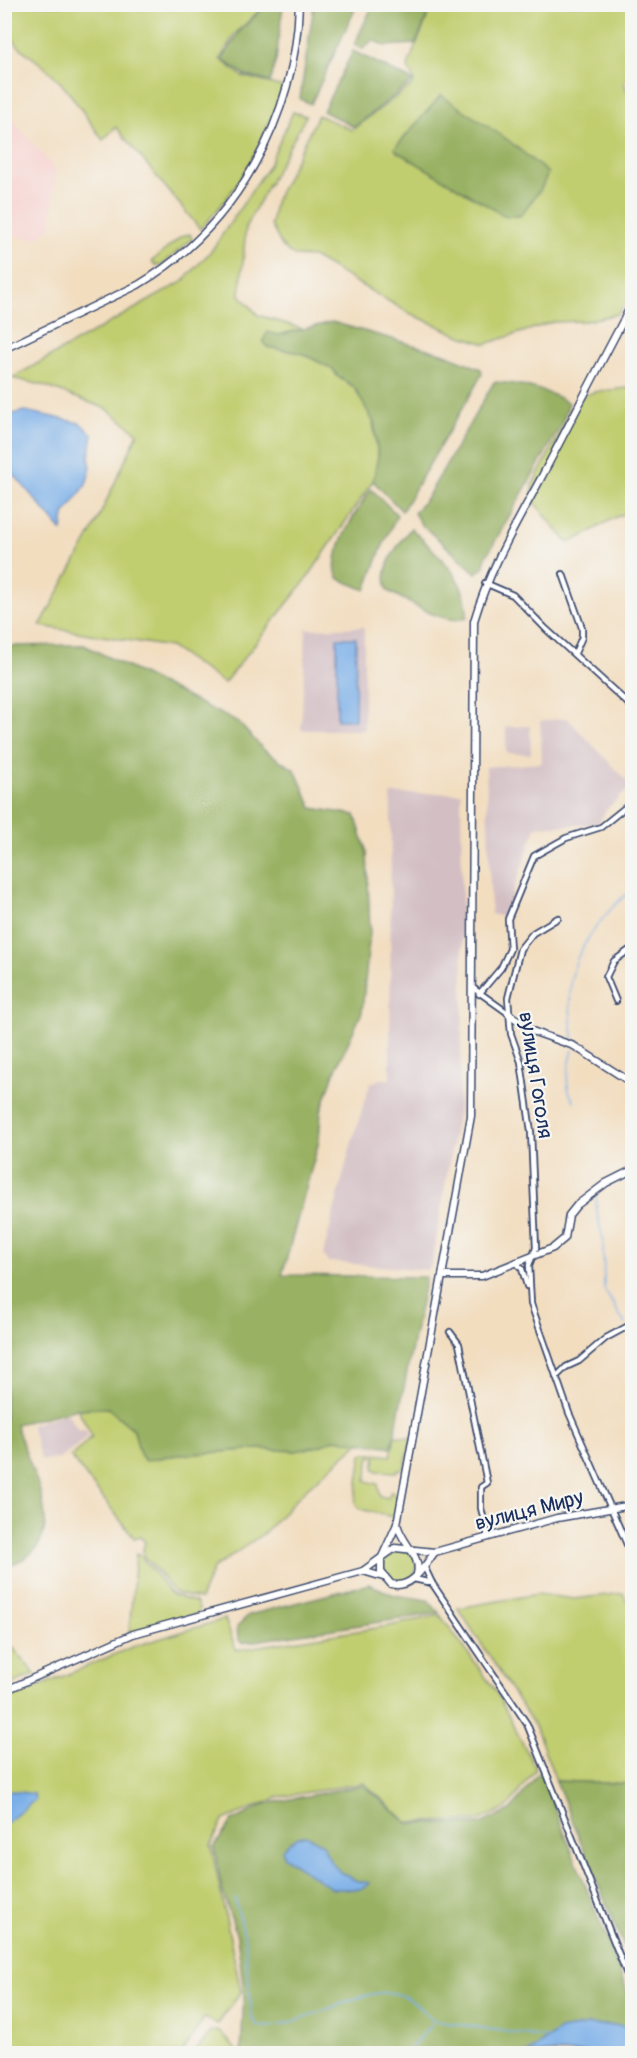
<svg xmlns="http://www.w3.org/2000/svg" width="637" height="2058" font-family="Pangolin,sans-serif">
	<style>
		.built { fill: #f7d0cd }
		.industrial { fill: #d2bec3 }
		.green { fill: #c1ce70; stroke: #6e7e67; stroke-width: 1.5 }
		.forest { fill: #98b162; stroke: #5a7060; stroke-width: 1.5 }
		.water { fill: #7aafe8; stroke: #4a6fa3; stroke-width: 1.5 }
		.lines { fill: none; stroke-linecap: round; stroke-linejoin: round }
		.stream { stroke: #7aafe8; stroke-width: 1.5 }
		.street-casing { stroke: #3b496d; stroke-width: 8 }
		.secondary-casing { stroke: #3b496d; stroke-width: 9 }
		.street { stroke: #fff; stroke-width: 4.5 }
		.secondary { stroke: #fff; stroke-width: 6 }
		.labels { text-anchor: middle; stroke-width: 4.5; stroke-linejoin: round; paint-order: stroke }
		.street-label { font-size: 21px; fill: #1b2f5e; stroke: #f6f6f2 }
	</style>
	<rect width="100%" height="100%" fill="#f6f6f2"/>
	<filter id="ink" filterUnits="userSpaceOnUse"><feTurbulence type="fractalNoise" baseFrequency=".0167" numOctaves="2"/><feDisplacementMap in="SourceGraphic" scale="12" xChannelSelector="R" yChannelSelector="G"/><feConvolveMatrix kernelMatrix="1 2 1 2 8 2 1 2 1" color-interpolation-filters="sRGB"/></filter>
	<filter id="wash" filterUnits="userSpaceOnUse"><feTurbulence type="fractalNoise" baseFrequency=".008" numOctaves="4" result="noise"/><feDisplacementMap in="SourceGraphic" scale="24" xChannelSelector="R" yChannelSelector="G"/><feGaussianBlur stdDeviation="1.35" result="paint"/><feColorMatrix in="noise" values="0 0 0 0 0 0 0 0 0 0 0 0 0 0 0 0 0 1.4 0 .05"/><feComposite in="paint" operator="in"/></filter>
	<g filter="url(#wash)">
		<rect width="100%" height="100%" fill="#f2ddbf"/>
		<path class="built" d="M4,109L56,170L51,227L36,239L5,234Z"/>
		<g class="industrial">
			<path d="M364,627V730H301L306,629Z"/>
			<path d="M567,718L627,781L629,789L606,810L598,824L536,827L504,917L491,914L486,767L542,763L540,721Z"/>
			<path d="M530,726L531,754L506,753V727Z"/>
			<path d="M461,793L463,1007L459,1104L432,1264L427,1270L328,1262L323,1255L350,1148L370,1084L380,1079H390L391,794Z"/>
			<path d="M67,1413L79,1431L84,1429L89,1436L59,1459L41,1460L31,1425Z"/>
		</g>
		<g class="green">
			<path d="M439,4L632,5V70L624,82L628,94L632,98V293L618,314L585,321L553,322L486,344L458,335L409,313L313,257L294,256L282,246L271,225L275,202L318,115L352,130L413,84L414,80L408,67C413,47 424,31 429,11Z"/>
			<path d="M5,5H265L234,35L220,59L242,76L283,87C265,141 240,189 200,229L116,127L103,140C88,120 75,98 58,80C32,50 4,52 5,5Z"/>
			<path d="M293,112L306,116L246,226L240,295L258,315L303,329L279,335L267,347L301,353L333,369L338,377L354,387L372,416L378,457L373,481L306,580L224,683L170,647L40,626L92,532L138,433L107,409L42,385L12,378L182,282L212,250L268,167Z"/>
			<path d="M190,234L192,239L161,266L155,265L152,261L181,237Z"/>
			<path d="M627,388L632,390V511C611,515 582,541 567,542L534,502L532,486L578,398L594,392Z"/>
			<path d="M95,1407L108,1408L134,1430L140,1454L145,1461L168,1456L259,1449L296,1451L335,1439L360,1442L305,1490L264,1533L213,1569L200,1599L175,1593L142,1553L145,1542L140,1537L135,1539L71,1457L92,1436L78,1409Z"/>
			<path d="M395,1436L412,1438L404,1468L395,1472L377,1471L374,1468L376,1457L370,1456L366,1481L378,1484L380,1496L388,1498L391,1491C402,1498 399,1507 397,1518L360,1509L355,1503L362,1455L367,1453L391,1456Z"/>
			<circle cx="399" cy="1566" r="17"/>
			<path d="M136,1554L142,1557L172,1595L196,1602L199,1609L197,1614L129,1633Z"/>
			<path d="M623,1593L627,1602L632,1601V1784L556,1781L536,1728L458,1608L538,1594L574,1599Z"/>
			<path d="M440,1615L495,1690L536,1769L506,1809L477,1821L407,1822L364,1783L279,1797L223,1820L211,1845L241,1992L218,2024L204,2018L182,2053L5,2054V1701L132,1647L225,1619L236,1650L389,1626Z"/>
			<path d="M13,1648L35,1674L5,1687L4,1649Z"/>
			<path d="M217,2031L222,2033L236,2050L235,2053H194L210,2033Z"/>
		</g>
		<g class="forest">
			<path d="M267,4L283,5L276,60L270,82L245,75L222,60L239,32Z"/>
			<path d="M314,5H357L311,104L300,99Z"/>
			<path d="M373,5V4L435,5C425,15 423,31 415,44L385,46L373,40L363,49L354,45Z"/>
			<path d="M353,51L413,81L354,127L323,111Z"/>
			<path d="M441,95L508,140L548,173L541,189L520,216H505L396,151L395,148Z"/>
			<path d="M332,322L445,354L481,369L482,374L472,392L402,511L373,481L378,457L374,423L354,387L338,377L333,369L301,353L267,347L263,340L268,332L279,335Z"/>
			<path d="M494,382C521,383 545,389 569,403L561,425L485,559L484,567L476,573L421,524L414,513L428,496Z"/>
			<path d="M371,489L397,515L380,552L366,590L339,579C324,558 359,507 371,489Z"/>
			<path d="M411,528C436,554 469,578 467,617C446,628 407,600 388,591C378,569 398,545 411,528Z"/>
			<path d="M84,645L239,723L264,750L295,770L312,808L355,815L367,853L370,932L362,1012L333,1076L321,1111L319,1141L282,1275L426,1277L392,1447L335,1439L320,1446L296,1451L259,1449L168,1456L145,1461L140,1454L134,1430L108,1408L78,1409L16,1424C29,1473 80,1545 5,1567V646Z"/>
			<path d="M369,1584L394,1595L428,1600L439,1613L242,1643L238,1639L237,1626L249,1615Z"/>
			<path d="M540,1771L632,2003V2053H241L244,1993L237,1936L222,1890L214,1847L232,1821L265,1804L364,1785L407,1823L480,1824L510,1811Z"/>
			<path d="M556,1781L632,1784V1969V1966Z"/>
		</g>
		<g class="water">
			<path d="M25,411L80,423L93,435L89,457L91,467L86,485L64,515L62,531L5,464V416Z"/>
			<path d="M337,638H356L355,720H337Z"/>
			<path d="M4,1790L34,1794L35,1800L5,1824Z"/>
			<path d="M306,1835L322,1844L331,1862L341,1873L357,1881L369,1883L362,1889H333L284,1857L282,1850C290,1841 295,1837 306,1835Z"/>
			<path d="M588,2025H621L632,2029V2052L528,2053L560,2030Z"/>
		</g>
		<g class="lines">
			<g class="stream">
				<path d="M574,1042C570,1021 568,993 573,972C579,944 609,907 632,890"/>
				<path d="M573,1050C569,1067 562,1085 574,1101"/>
				<path d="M596,1195L597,1214L603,1239L604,1289L625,1324"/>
				<path d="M235,1899L244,1934L252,2018L257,2026C298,2034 368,1977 405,1997C415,2002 425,2013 434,2021L406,2054"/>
				<path d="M435,2021L548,2038"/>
			</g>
		</g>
	</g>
	<g filter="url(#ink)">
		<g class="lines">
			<defs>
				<g id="street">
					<path d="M563,574L582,628V637L575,653"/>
					<path d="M485,583L513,595L546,629L632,707"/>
					<path d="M558,918L533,933L520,949L508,998L511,1034L521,1062L531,1132L536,1248L529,1265L531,1304L569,1413L632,1556"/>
					<path d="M473,988L508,1013"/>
					<path d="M479,994L501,968L510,949L508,919L534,856L566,838L601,827L632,802"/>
					<path d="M616,1001L606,977L614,961L632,948"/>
					<path d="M516,1262L522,1269L527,1286"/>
					<path d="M450,1332L459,1344L487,1483L481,1487V1508L488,1537"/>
					<path d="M556,1377L566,1367L579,1361L606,1338L632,1324"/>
					<path d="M424,1566L432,1583L527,1724L632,1987"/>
					<path d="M414,1579L432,1583"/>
				</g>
				<g id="secondary">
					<path d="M4,349L138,285C236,227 296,117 299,4"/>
					<path d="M508,1013L532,1031L574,1046L632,1083"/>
					<path d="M443,1276H482L553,1248L565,1238L569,1215L577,1205L606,1183L632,1170"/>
					<path d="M397,1524C402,1544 422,1556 417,1574"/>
					<path d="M435,1552C424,1566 412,1590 391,1584L381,1572V1559L397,1524L471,1116L474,621C489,570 515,526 540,480C571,421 601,362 632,304"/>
					<path d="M363,1571L383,1577"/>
					<path d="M4,1691L133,1634L363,1571L395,1548L435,1552L557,1518L632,1505"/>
				</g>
			</defs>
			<use href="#street" class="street-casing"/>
			<use href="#secondary" class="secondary-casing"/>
			<use href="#street" class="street"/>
			<use href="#secondary" class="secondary"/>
		</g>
	</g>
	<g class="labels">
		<g class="street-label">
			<text transform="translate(536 1075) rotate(81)" y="7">вулиця Гоголя</text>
			<text transform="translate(529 1510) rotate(-14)" y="7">вулиця Миру</text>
		</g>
	</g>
	<rect width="637" height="2058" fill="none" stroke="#f6f6f2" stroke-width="24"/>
</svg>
